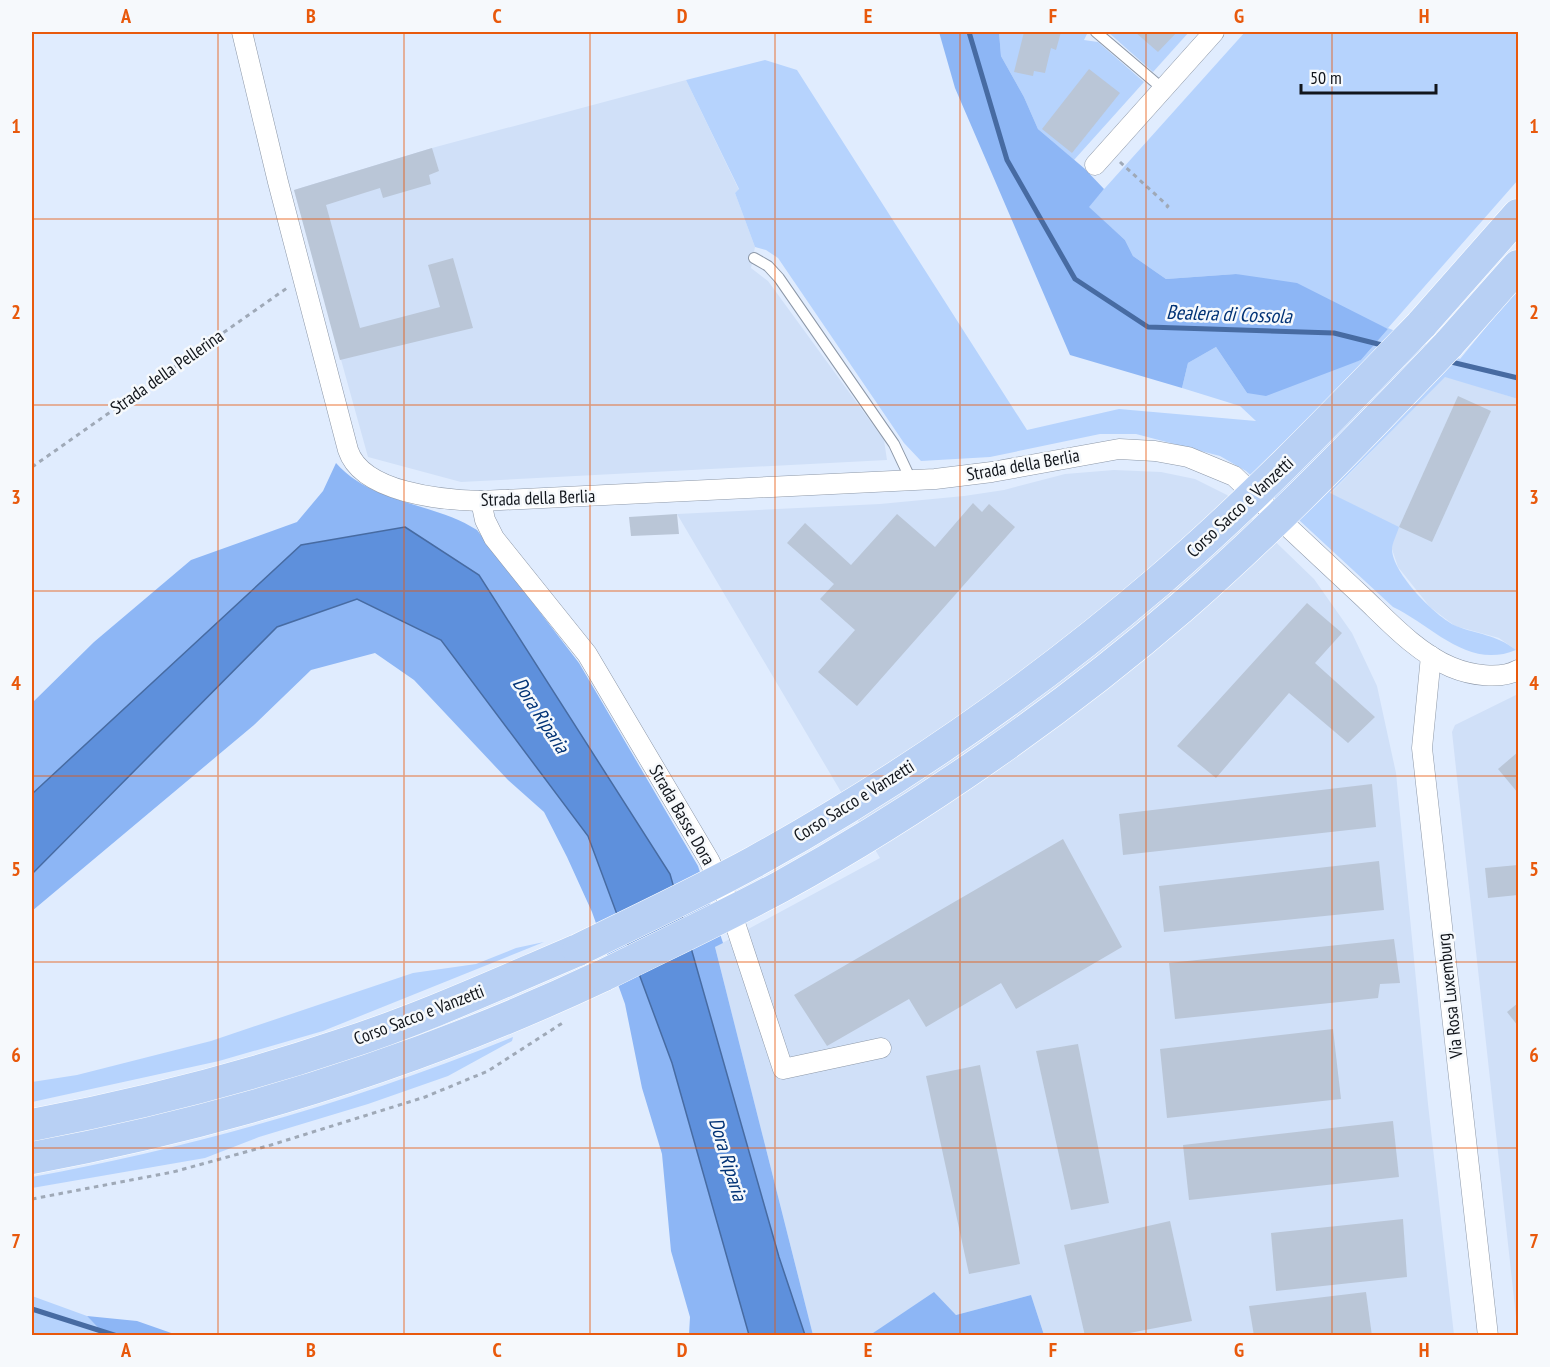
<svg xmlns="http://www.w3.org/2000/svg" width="1550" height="1367" font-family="'PT Sans Narrow',sans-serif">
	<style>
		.built { fill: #d0e0f8 }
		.green { fill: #b6d3fd }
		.forest { fill: #8db6f5 }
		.water { fill: #5e90dc; stroke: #476ba2; stroke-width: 1.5 }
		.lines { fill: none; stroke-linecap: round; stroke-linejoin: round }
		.stream { stroke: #476ba2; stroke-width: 5 }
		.building { fill: #bac6d7 }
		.lane-casing { stroke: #8d98a8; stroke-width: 12 }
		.street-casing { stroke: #8d98a8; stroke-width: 21 }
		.primary-casing { stroke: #fff; stroke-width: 33 }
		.path { stroke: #9fa9b7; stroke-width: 3; stroke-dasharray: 4.5 4.5; stroke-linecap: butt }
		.lane { stroke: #fff; stroke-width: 10 }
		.street { stroke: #fff; stroke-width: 20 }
		.primary { stroke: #b8d0f4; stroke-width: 32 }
		.primary-bridge-casing { stroke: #fff; stroke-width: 33; stroke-linecap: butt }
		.primary-bridge { stroke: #b8d0f4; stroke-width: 32 }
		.grid { fill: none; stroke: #e8590c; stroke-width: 1.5; stroke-opacity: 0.55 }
		.labels { text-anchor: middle; stroke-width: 5; stroke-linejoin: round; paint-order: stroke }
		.street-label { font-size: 18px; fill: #12161c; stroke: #f6f9fc }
		.water-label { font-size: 20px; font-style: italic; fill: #023376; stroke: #f6f9fc }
		.neatline { fill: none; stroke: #e8590c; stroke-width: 2 }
		.grid-label { font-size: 20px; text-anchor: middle; font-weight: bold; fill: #e8590c }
	</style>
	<rect width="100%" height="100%" fill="#e0ecfe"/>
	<g class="built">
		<path d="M686,80L739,190L735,193L755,247L751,268L768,281L884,440L887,460L461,482L368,457L294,190L432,148Z"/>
		<path d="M1445,376L1518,399V649L1516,650L1499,638L1455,626L1430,607L1398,567L1392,549L1330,494Z"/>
		<path d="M1114,470L1161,472L1195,479L1227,495L1314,579L1352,633L1377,686L1396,773L1428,1104L1454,1335H1044L1031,1295L956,1315L934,1293L870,1335H813L715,947L880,858L677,514L880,504L964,496L1004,490L1065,474Z"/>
		<path d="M1518,694V1335L1452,732L1455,725Z"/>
	</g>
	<g class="green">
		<path d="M999,32H1088L1084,40L1098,42L1144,82L1074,160L1038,129L1024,97L1001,56Z"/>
		<path d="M1108,32H1189L1153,72Z"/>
		<path d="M1245,32H1518V180L1388,328L1460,359L1518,288V399L1445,377L1330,493L1399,527C1397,534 1392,543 1392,549C1392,573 1436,617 1456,626C1479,635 1495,634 1516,650C1468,670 1433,626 1393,607L1246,471L1220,456L1136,434H1100L990,457L921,461L904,443L778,258L766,250L755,247L735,193L739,189L686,80L765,60L797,70L1027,430L1119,409L1256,421L1240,406L1182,388L1188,363L1216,347L1247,393L1361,360L1388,329L1236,274L1166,279L1133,256L1125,240L1088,207Z"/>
		<path d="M544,942L323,1031L219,1061L32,1102V1082L77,1075L211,1041L413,973L476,964L516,948Z"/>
		<path d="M513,1037L512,1041L448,1076L368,1104L259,1137L205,1158L32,1188V1177C195,1147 358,1100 513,1037Z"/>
		<path d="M32,1296L87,1316L105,1335H32Z"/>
	</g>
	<g class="forest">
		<path d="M939,32H999L1001,56L1024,97L1038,129L1085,169L1104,189L1089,207L1125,240L1133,256L1166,279L1236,274L1297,283L1388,329L1361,360L1266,396L1247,393L1216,347L1188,363L1182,388L1070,355L955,88Z"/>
		<path d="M336,463C372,504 433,502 477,530L579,663L698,866L723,943L715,947L813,1335H805L779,1257L670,874L479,575L405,527L301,545L32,794V703L94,642L191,560L297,522L323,491Z"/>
		<path d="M357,599L441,640L588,836L672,1063L749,1335H689L690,1317L671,1251L662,1154L642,1088L625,1004L592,912L567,857L544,812L508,780L414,680L375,653L311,670L254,725L32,911V874L277,627Z"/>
		<path d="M934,1292L956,1315L1031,1295L1044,1335H870Z"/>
		<path d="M87,1316L137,1321L177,1335H105Z"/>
	</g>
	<path class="water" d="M405,527L479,575L670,874L779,1257L805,1335H749L672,1063L588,836L441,640L357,599L277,627L32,874V794L301,545Z"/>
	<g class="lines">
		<g class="stream">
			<path d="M969,32L1007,160L1075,279L1148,327L1334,333L1386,346"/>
			<path d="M1447,361L1518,378"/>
			<path d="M32,1309L117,1336"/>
		</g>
	</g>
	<g class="building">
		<path d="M1024,32H1061L1056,50L1051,48L1045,73L1034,71L1033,76L1014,72Z"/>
		<path d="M1135,32H1177L1158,52Z"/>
		<path d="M1089,69L1120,93L1072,153L1042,129Z"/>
		<path d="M432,148L439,171L429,175L431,184L383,198L380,188L326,205L360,328L440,307L428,265L453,258L473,328L340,360L294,190Z"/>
		<path d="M1458,396L1491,411L1432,542L1399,527Z"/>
		<path d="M973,503L982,512L989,504L1015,527L857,706L818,672L855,630L820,599L834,584L787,543L805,523L851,565L897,514L935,547Z"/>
		<path d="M677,514L679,534L631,536L629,517Z"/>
		<path d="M1307,603L1342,633L1315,663L1375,717L1348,743L1289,693L1216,778L1177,746Z"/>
		<path d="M1518,752V793L1498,769Z"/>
		<path d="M1372,784L1376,827L1123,855L1119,814Z"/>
		<path d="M1063,839L1122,947L1016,1009L1001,983L926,1027L909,999L827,1046L794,995Z"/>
		<path d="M1379,861L1384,910L1164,932L1159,886Z"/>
		<path d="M1518,865V895L1488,898L1485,868Z"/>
		<path d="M1394,939L1400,983L1380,984L1378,998L1175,1019L1169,963Z"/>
		<path d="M1518,1003V1026L1507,1012Z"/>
		<path d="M1333,1029L1341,1099L1167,1118L1160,1049Z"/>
		<path d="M1078,1044L1109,1203L1071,1210L1036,1051Z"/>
		<path d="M980,1065L1020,1264L969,1274L926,1076Z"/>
		<path d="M1393,1121L1399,1177L1189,1200L1183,1145Z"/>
		<path d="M1403,1219L1407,1277L1276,1291L1271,1233Z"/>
		<path d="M1170,1221L1192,1321L1114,1336H1085L1064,1245Z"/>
		<path d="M1366,1292L1372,1336H1254L1249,1306Z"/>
	</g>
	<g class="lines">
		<defs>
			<g id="lane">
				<path d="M1096,32L1163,89"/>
				<path d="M754,258L768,266L779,278L894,444L911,480"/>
			</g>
			<g id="street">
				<path d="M242,32L278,182L348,450C362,493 443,500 481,501L935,479L992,472L1119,449L1155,451L1188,457L1234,476C1277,517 1321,558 1365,599C1390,623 1418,653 1451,667C1470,675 1500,680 1518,670"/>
				<path d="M1095,165L1214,32"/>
				<path d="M481,501L485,520L494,538L587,654L709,860L726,896L783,1069L881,1048"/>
				<path d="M1431,656L1422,748L1488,1336"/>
			</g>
			<g id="primary">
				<path d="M1421,325L1518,215"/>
				<path d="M1448,345L1518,266"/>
				<path d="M32,1125C137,1105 240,1079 341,1045C422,1019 500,983 578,950"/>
				<path d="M32,1158C229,1121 422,1061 604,975"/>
			</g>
		</defs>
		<use href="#lane" class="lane-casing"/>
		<use href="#street" class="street-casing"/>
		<use href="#primary" class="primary-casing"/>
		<g class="path">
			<path d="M1120,162L1168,206L1166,208"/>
			<path d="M32,467L287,288"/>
			<path d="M32,1199L173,1172L271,1145L425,1097L488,1071L564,1022"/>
		</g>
		<use href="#lane" class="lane"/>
		<use href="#street" class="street"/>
		<use href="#primary" class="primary"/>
		<defs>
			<g id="primary-bridge">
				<path d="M578,950C637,921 697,893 754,862C897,783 1035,687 1159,581C1252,501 1336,413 1421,325"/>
				<path d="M604,975C662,946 722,918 780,887C918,811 1063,710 1182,607C1276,525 1362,435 1448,345"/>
			</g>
		</defs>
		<use href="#primary-bridge" class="primary-bridge-casing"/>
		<use href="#primary-bridge" class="primary-bridge"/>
	</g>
	<path class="grid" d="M218,32V1336M404,32V1336M590,32V1336M775,32V1336M960,32V1336M1146,32V1336M1332,32V1336M32,219H1518M32,405H1518M32,591H1518M32,776H1518M32,962H1518M32,1148H1518"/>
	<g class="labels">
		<g class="street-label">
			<text transform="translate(167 372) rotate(-35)" y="6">Strada della Pellerina</text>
			<text transform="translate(1023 465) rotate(-10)" y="6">Strada della Berlia</text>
			<text transform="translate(538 498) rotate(-2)" y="6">Strada della Berlia</text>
			<text transform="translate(1240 507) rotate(-43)" y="6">Corso Sacco e Vanzetti</text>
			<text transform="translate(854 801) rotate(-32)" y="6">Corso Sacco e Vanzetti</text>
			<text transform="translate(682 815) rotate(60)" y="6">Strada Basse Dora</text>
			<text transform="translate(1450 996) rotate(-96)" y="6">Via Rosa Luxemburg</text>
			<text transform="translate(419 1015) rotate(-21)" y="6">Corso Sacco e Vanzetti</text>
		</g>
		<g class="water-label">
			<text transform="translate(1229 314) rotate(2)" y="7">Bealera di Cossola</text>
			<text transform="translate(541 715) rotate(57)" y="7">Dora Riparia</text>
			<text transform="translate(728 1159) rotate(73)" y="7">Dora Riparia</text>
		</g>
	</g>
	<rect width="1550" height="1367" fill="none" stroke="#f6f9fc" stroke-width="66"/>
	<path d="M1301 84v9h135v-9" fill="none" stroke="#12161c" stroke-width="3"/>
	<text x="1310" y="84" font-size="18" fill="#12161c" stroke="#f6f9fc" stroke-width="4.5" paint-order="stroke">50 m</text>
	<rect x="33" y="33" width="1484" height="1301" class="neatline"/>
	<g class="grid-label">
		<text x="126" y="23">A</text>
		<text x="311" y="23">B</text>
		<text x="497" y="23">C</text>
		<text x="682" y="23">D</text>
		<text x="868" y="23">E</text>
		<text x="1053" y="23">F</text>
		<text x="1239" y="23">G</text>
		<text x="1424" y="23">H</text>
		<text x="16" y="133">1</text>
		<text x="1534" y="133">1</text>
		<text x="16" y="319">2</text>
		<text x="1534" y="319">2</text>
		<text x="16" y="504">3</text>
		<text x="1534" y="504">3</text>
		<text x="16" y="690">4</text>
		<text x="1534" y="690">4</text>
		<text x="16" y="876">5</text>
		<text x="1534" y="876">5</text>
		<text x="16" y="1062">6</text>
		<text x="1534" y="1062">6</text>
		<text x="16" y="1248">7</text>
		<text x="1534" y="1248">7</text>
		<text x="126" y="1357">A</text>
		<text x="311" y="1357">B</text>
		<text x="497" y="1357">C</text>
		<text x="682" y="1357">D</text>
		<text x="868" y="1357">E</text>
		<text x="1053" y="1357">F</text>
		<text x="1239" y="1357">G</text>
		<text x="1424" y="1357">H</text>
	</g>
</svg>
